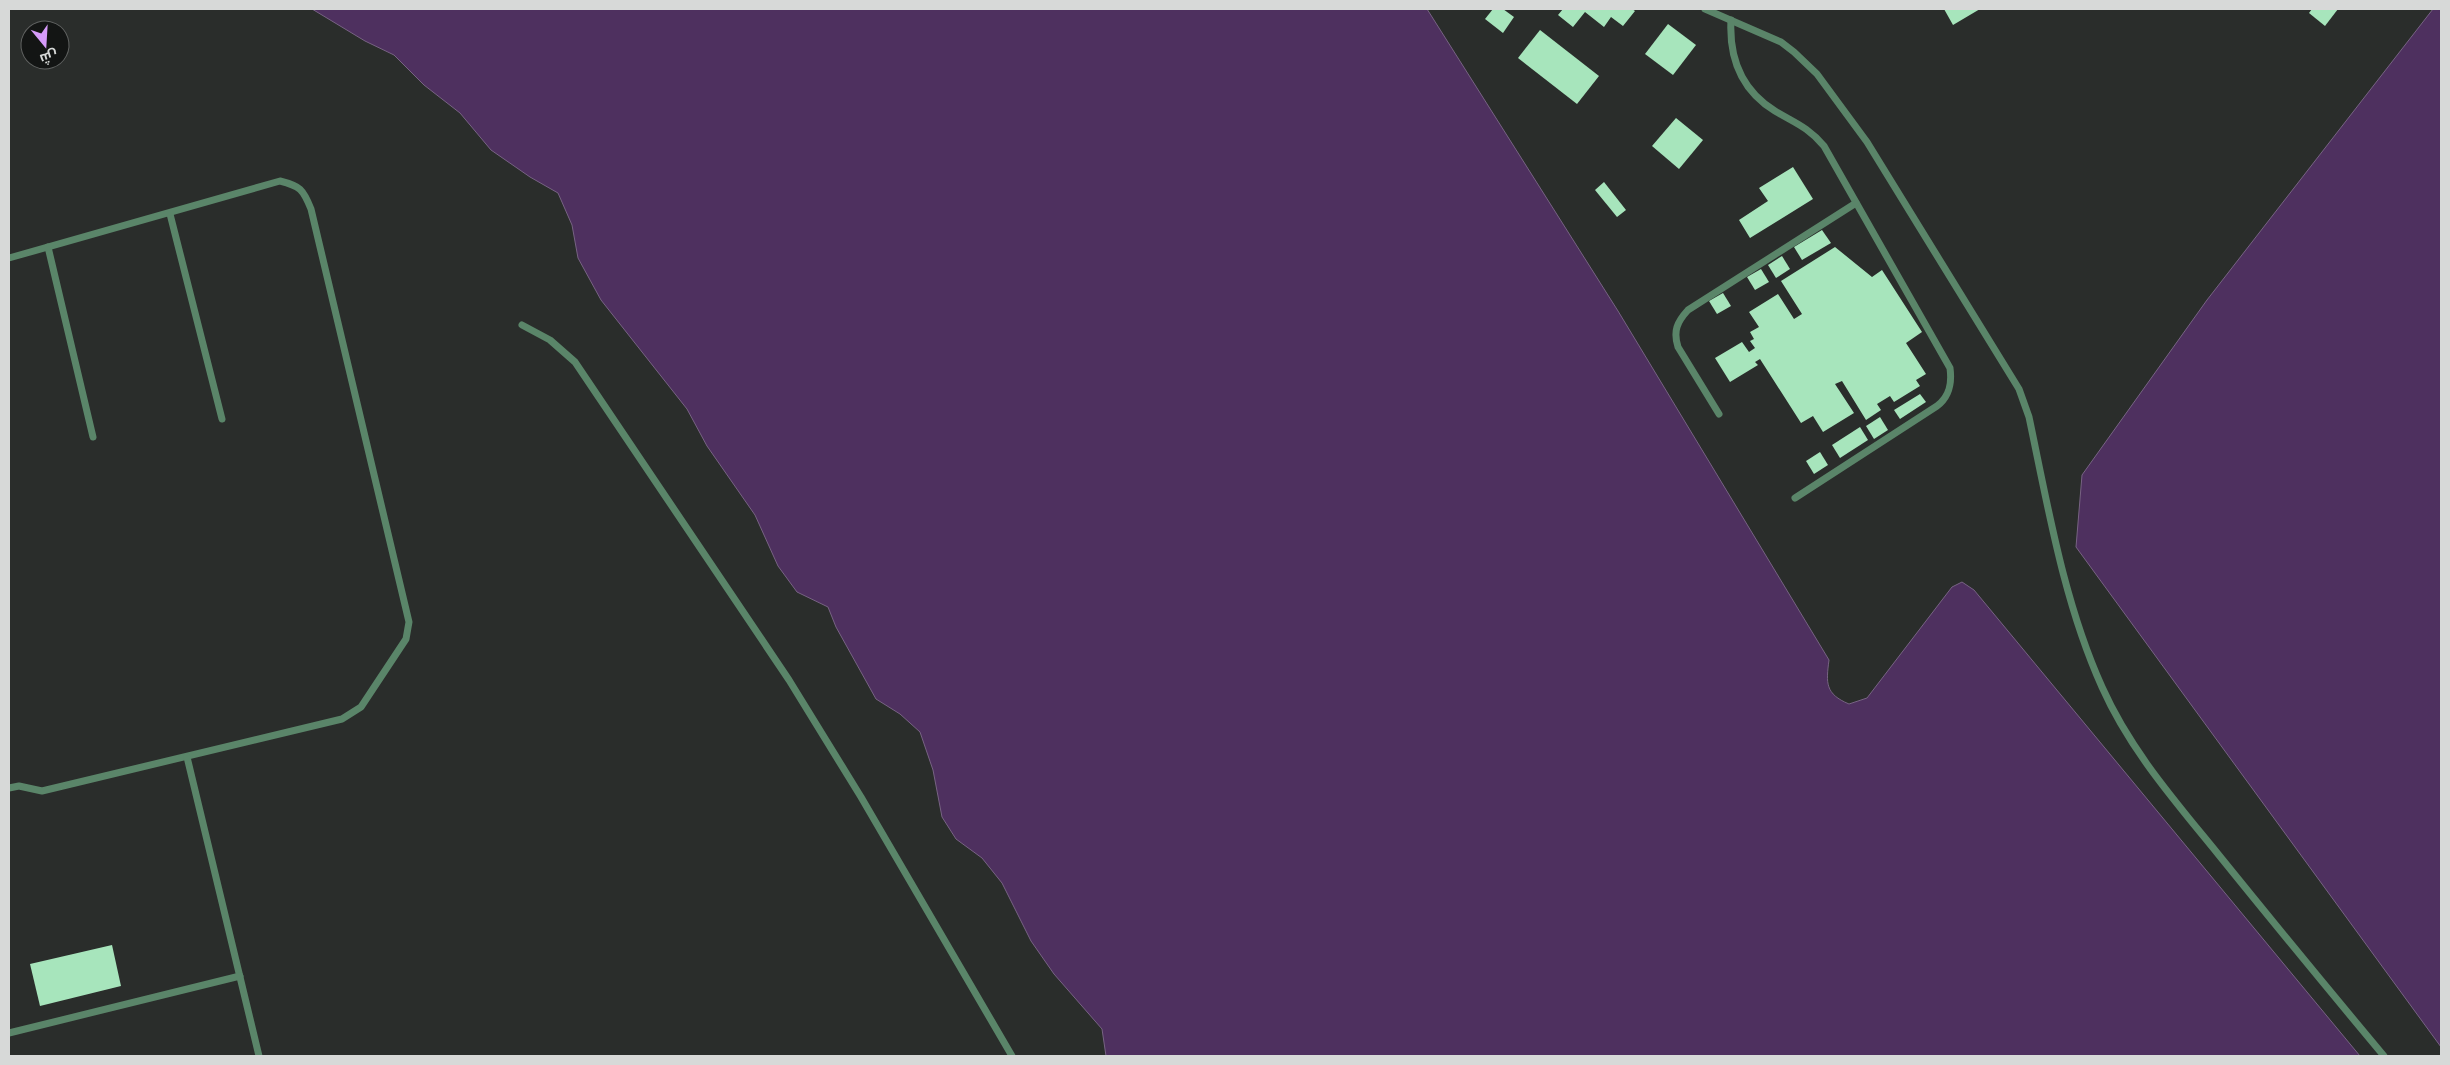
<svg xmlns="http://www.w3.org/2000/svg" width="2450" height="1065" font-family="Montserrat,Cairo,sans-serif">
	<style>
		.water { fill: #4e305f; stroke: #776383 }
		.building { fill: #a7e5bc }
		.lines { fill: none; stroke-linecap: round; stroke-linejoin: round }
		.service { stroke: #5a8569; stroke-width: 7 }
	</style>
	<rect width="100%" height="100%" fill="#2a2d2b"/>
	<g class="water">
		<path d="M312,9H1427L1618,311L1829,660C1826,683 1825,694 1849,704L1867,698L1952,587L1962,582L1974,590L2360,1056H1106L1102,1029L1054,974L1031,941L1002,883L982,858L956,839L942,817L933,770L920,732L900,714L876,699L836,627L828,607L797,592L778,566L755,515L707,446L687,409L601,300L578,258L572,225L558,193L530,177L491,150L460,113L424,85L394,55L365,41Z"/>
		<path d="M2433,9H2441V1047L2076,547L2082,475L2207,300Z"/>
	</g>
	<g class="building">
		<path d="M1493,9H1503L1514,17L1503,33L1485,19Z"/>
		<path d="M1563,9H1632L1635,11L1623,26L1611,17L1604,27L1585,12L1573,27L1558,15Z"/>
		<path d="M1944,9H1980L1953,25Z"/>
		<path d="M2312,9H2338L2325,26L2309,13Z"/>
		<path d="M1668,24L1696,45L1673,75L1645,54Z"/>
		<path d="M1540,30L1599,76L1577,104L1518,58Z"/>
		<path d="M1676,118L1703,140L1679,169L1652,146Z"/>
		<path d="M1793,167L1813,199L1750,238L1739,220L1768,201L1759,188Z"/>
		<path d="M1604,182L1626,210L1617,217L1595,190Z"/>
		<path d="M1822,230L1831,243L1802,260L1794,247Z"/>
		<path d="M1835,247L1872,277L1882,270L1922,332L1906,343L1926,374L1916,380L1920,386L1894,402L1890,396L1877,404L1881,410L1866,420L1842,381L1835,384L1854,413L1823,432L1813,416L1801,423L1760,359L1755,362L1758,365L1730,382L1715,358L1742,342L1749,352L1755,348L1750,341L1754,339L1750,332L1759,327L1749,312L1778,294L1794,319L1802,314L1781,281Z"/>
		<path d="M1782,256L1790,269L1776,278L1768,265Z"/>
		<path d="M1761,269L1769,282L1755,290L1747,277Z"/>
		<path d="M1723,293L1731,306L1717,314L1709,301Z"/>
		<path d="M1920,394L1926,402L1900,419L1894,410Z"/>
		<path d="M1880,417L1888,430L1874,439L1866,426Z"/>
		<path d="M1860,427L1868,440L1840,458L1832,445Z"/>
		<path d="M1820,452L1828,465L1814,474L1806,461Z"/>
		<path d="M112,945L121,986L40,1006L30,964Z"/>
	</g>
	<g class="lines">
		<g class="service">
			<path d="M1705,9L1781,42L1794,52L1817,74L1867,142L2019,389L2029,417C2048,507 2064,603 2102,687C2130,750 2175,801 2218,854C2273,922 2328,989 2384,1056"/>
			<path d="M1731,20C1729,58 1741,90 1775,111C1795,123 1808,127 1824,146L1950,368C1952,383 1950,396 1937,406L1795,498"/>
			<path d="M170,214L222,419"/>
			<path d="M48,247L93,437"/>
			<path d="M9,258L280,181C300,186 303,189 311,209L409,622L406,639L361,707L342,719L42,791L19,786L9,788"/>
			<path d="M522,325L550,340L575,362L789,680L861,797L1012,1056"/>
			<path d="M1719,414L1678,347C1673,331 1677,322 1688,310L1856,203"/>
			<path d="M187,757L259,1056"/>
			<path d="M9,1033L240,976"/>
		</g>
	</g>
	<rect width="2450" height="1065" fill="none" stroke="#d7d9d8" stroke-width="20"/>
	<g transform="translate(45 45) rotate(162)"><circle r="24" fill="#131514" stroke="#616362"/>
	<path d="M0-4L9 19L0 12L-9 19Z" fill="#d69bfa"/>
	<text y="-8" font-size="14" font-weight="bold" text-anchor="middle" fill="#d7d9d8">ش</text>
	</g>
</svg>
